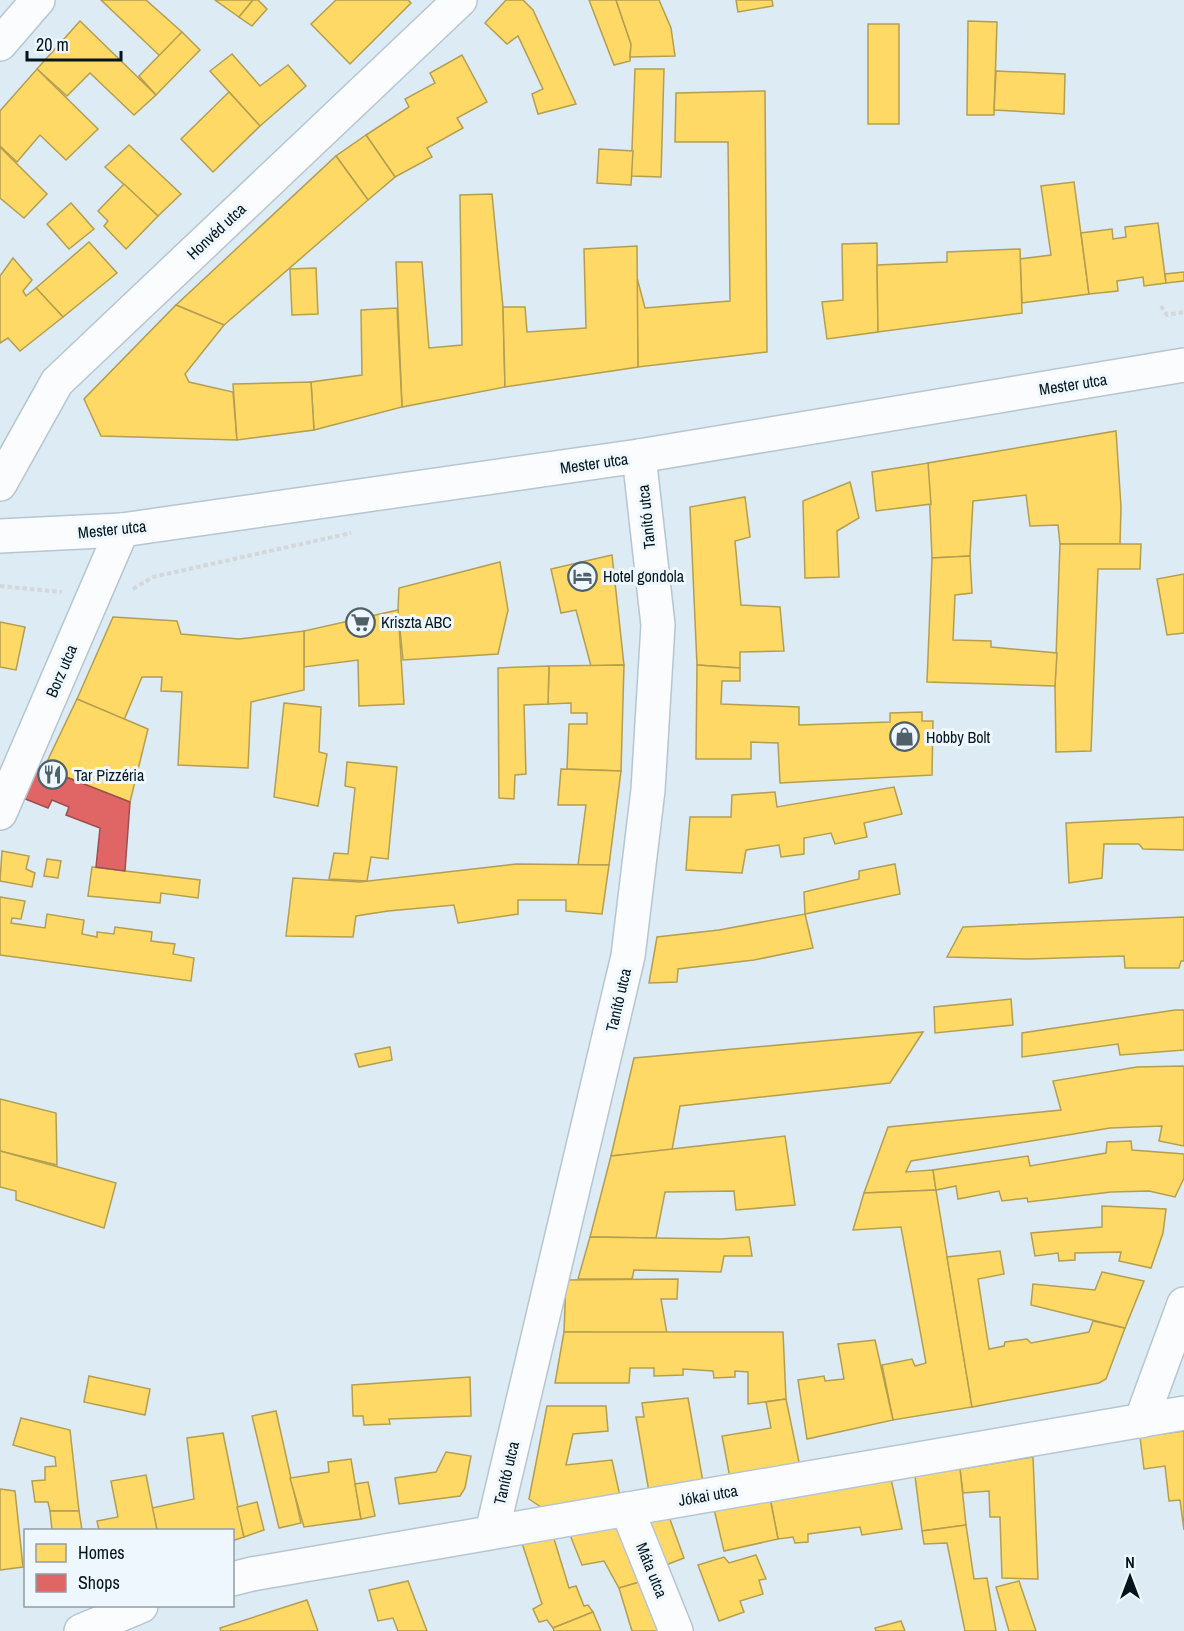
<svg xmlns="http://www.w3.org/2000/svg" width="1184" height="1631" font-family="'Archivo Narrow',sans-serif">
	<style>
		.homes { fill: #ffd966; stroke: #b49e50; stroke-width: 1.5 }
		.shops { fill: #e06666; stroke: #9e4e50; stroke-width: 1.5 }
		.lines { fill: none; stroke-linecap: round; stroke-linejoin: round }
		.minor-casing { stroke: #b6c6d0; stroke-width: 36 }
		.tertiary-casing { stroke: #b6c6d0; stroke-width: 36 }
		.path { stroke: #d2d7da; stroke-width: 4; stroke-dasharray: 4.5 3; stroke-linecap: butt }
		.minor { stroke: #fafcfd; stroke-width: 33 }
		.tertiary { stroke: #fafcfd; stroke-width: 33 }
		.labels { text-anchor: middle; stroke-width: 6; stroke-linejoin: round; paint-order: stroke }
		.street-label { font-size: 16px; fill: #04151e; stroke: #eef7fd }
		.poi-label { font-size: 16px; fill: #04151e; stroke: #eef7fd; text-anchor: start }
	</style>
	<rect width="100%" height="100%" fill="#dcebf4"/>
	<g class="homes">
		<path d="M101,0H146L182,32L160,56Z"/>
		<path d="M215,0H253L239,17Z"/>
		<path d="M253,0H258L267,9L252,26L239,17Z"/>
		<path d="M336,0H408L411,3L350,64L311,24Z"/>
		<path d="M506,0H523L533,10L576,104L538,114L532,94L543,89L518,36L507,44L485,23Z"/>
		<path d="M589,0H616L631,44L630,61L614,65Z"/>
		<path d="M616,0H659L671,28L675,56L630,57L631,44Z"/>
		<path d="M736,0H772L773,6L738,12Z"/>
		<path d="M80,21L156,95L134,115L90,73L67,96L37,69Z"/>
		<path d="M968,21L997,22L994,115H967Z"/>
		<rect x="868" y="24" width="31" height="100"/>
		<path d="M182,32L200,50L156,95L139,76Z"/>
		<path d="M232,54L260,86L288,65L306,86L260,126L210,71Z"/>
		<path d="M462,55L487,102L457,118L463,128L427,148L432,157L395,177L366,135L409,107L405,99L435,83L430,73Z"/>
		<path d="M37,69L98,129L66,160L40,135L17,162L0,146V111Z"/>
		<path d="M635,69H664L661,177L631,176Z"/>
		<path d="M996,71L1065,74L1064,114L994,110Z"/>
		<path d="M765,91L767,352L638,367L636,274L645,308L730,301L728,142H675L676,93Z"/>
		<path d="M229,92L260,126L213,172L181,139Z"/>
		<path d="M366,135L395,177L368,200L336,156Z"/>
		<path d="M129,145L181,194L158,216L105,167Z"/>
		<path d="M0,147L47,194L24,218L0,198Z"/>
		<path d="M599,149L633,151L631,185L597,183Z"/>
		<path d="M336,156L368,200L224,325L176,305Z"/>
		<path d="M1074,182L1089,294L1022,303L1020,259L1051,255L1041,186Z"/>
		<path d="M124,184L158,216L126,249L104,226L108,221L98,211Z"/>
		<path d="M492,194L503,307L505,387L402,407L396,262H422L429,348L462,345L460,195Z"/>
		<path d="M71,203L94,229L69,249L47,224Z"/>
		<path d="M1158,223L1166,283L1144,286L1143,277L1117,281L1118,291L1089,294L1081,233L1112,229L1113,239L1126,237L1125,227Z"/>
		<path d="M89,242L117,273L63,317L36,288Z"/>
		<path d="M877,243L878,332L827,339L822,302L843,300L842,244Z"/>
		<path d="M637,246L638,367L505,387L503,307H525L527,332L586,328L584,249Z"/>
		<path d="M1020,249L1022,313L878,332L877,265L947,262V252Z"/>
		<path d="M13,258L32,280L23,291L26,296L36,288L63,317L20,351L8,338L0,343V276Z"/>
		<path d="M316,268L318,314L292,315L290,269Z"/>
		<path d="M1184,272V281L1166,283L1165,274Z"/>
		<path d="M176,305L224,325L185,374L189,382L233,392L237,440L101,436L84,399Z"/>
		<path d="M397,308L402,407L314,430L311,382L362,375L361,310Z"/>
		<path d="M311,382L314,430L237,440L233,384Z"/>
		<path d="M1116,431L1121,507L1120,544H1060L1058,525L1030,526L1026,495L973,501L970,556L932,558L928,463Z"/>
		<path d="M928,463L931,504L876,511L872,472Z"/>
		<path d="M850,482L859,518L837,531L839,577L805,578L803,501Z"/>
		<path d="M745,497L750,537L735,541L741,605L780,607L784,651L740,652V668L697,665L690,507Z"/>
		<path d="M1060,544H1141L1140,569H1098L1091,751L1056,752L1055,686Z"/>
		<path d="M612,555L624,665L591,666L576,610L561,613L551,569Z"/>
		<path d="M970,556L972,593L955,595L953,640L991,641V647L1057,653L1055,686L927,682L932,558Z"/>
		<path d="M500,562L508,610L498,654L403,660L398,610L399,588Z"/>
		<path d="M1184,574V633L1167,635L1157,579Z"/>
		<path d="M398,610L404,704L359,706L358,660L304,667V631Z"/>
		<path d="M113,617L177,621L181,634L239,639L304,631V690L251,702L248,768L178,765L182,692L161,691L162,677H142L124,720L77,699Z"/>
		<path d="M0,622L25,627L16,670L0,667Z"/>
		<path d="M624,665L621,771L567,769L569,724H587V713H571V703L548,704L549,666Z"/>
		<path d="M697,665L740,668V681H722L721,704L799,707V725L890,722V713L922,712V721H933L932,775L780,783L778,743L751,742V759H696Z"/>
		<path d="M549,666L548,704L524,705L526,774L515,775L514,799L499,798L498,668Z"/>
		<path d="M77,699L148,729L130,802L44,768Z"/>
		<path d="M284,703L321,707L319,752L327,754L318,806L274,797Z"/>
		<path d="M347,762L397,767L388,859L371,857L367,881L329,879L334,853L348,854L355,788L345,786Z"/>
		<path d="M561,769L621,771L609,865H578L586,805H558Z"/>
		<path d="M894,787L902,814L864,823L867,837L835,844L831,833L804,838V854L781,857L779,845L746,850L742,873L686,870L690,817H731L732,795L775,792L777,807Z"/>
		<path d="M1184,817V850L1143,849L1139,844H1104L1102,878L1069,883L1066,823Z"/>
		<path d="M2,851L29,856L26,869L35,873L32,887L0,881Z"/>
		<path d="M47,859L61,861L58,878L44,876Z"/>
		<path d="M516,864L609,865L602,914L566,911V900H518V914L458,923L454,905L388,911L356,916L353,937L286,936L293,878L360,882Z"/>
		<path d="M895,864L900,894L805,914L804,892L859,879V871Z"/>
		<path d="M92,867L200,880L198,898L161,893L160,903L88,896Z"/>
		<path d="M0,897L25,901L21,919L12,918L11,923L45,928L47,914L84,920L82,934L97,937V932L114,934L115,927L152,932L151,941L175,944L173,954L194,958L191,981L0,955Z"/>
		<path d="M805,914L813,948L754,960L678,969L677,982L649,983L657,937L719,930Z"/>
		<path d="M1184,917V961H1181L1179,968H1125L1124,956L1028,959L947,957L963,927Z"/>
		<path d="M1011,999L1013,1025L935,1033L934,1007Z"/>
		<path d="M1175,1010H1184V1050L1120,1055L1118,1044L1022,1057V1033Z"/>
		<path d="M923,1032L890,1083L680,1106L672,1150L611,1156L634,1058Z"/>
		<path d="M390,1047L392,1060L359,1067L355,1054Z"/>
		<path d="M1184,1066V1146L1159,1141L1162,1126L1110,1128L911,1161L906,1172L933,1170L936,1190L864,1193L888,1127L1061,1110L1053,1081L1137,1067Z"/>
		<path d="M0,1099L56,1113L57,1165L0,1151Z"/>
		<path d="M785,1136L795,1205L736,1210L734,1191L665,1192L656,1238L590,1237L611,1156Z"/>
		<path d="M1131,1141L1132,1150L1184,1154V1178L1175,1197L1149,1191L1111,1192L1028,1202L1027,1198L1002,1201L999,1191L958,1199L956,1186L936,1190L933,1170L1028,1156L1030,1166L1106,1153L1107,1142Z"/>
		<path d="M0,1151L116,1183L104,1228L16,1200V1191L0,1187Z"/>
		<path d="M936,1190L972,1407L893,1420L882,1365L912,1359L915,1366L926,1363L901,1227L853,1230L864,1193Z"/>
		<path d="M1102,1206L1166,1209L1163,1233L1151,1268L1119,1261L1121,1252L1075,1253V1260L1059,1261L1058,1253L1035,1256L1031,1233L1102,1227Z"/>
		<path d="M590,1237L720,1239L749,1237L752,1256H724L721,1272L634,1270L632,1279H578Z"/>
		<path d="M1000,1251L1004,1274L978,1279L989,1349L1004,1346L1005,1342L1027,1339L1031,1343L1089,1332L1093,1321L1125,1328L1106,1379L1099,1383L972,1407L947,1257Z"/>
		<path d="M1102,1272L1144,1281L1125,1328L1031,1305L1033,1284L1095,1290Z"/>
		<path d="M678,1279L677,1299H661L667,1334L564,1332L566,1280Z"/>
		<path d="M564,1332H783L786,1399L748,1404V1372L735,1371V1377L714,1378L713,1371L683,1369V1375L654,1376V1368H630L629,1383H555Z"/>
		<path d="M875,1340L893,1420L807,1439L798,1380L824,1376L825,1381L844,1379L838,1344Z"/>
		<path d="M89,1376L150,1389L145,1415L84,1402Z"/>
		<path d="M470,1377L471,1416L389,1419L390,1424L364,1425L363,1416H353L352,1385Z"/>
		<path d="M688,1398L703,1482L649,1492L636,1417H644L642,1403Z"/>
		<path d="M786,1399L800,1467L730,1478L722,1436L771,1428L766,1402Z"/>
		<path d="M547,1406H606L608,1431L573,1434L566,1465L612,1460L620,1496L541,1507L529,1499Z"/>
		<path d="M276,1411L301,1523L279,1528L252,1416Z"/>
		<path d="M21,1418L70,1430L79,1511H50L48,1502H35L32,1481L45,1480V1467L56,1466L55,1457L13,1445Z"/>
		<path d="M1184,1431V1530L1180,1500L1169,1501L1165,1466L1144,1469L1140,1437Z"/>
		<path d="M223,1433L244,1537L232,1541V1530H157L152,1508L194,1499L187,1438Z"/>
		<path d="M446,1452L471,1456L465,1488L460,1496L399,1504L395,1478L436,1472Z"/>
		<path d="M1033,1457L1038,1579L1002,1578L1000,1517H990L989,1491L963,1493L960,1469Z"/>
		<path d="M351,1459L361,1519L304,1527L290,1478L329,1472L328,1462Z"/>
		<path d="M960,1469L966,1525L922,1531L915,1476Z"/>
		<path d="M146,1475L157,1530H99L97,1521L118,1517L111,1481Z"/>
		<path d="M891,1479L902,1529L862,1535L860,1527L808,1534V1542L795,1543L793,1537L778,1539L770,1498Z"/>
		<path d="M368,1482L375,1516L361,1519L355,1484Z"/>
		<path d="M0,1489L15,1491L23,1567L0,1570Z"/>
		<path d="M770,1498L778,1539L724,1551L714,1509Z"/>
		<path d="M257,1502L264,1530L244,1537L237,1507Z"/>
		<path d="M50,1511H79L82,1530H52Z"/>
		<path d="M668,1514L684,1558L658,1568L642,1523Z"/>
		<path d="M618,1524L643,1581L619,1588L604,1561L582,1565L568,1530Z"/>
		<path d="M966,1525L974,1579L987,1578L996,1631H965L947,1543L924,1544L922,1531Z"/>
		<path d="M551,1529L569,1588L576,1586L584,1606L588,1605L593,1612L553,1628L547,1620L539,1622L533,1609L542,1604L520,1537Z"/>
		<path d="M756,1555L766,1579L759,1580L763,1594L740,1601L744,1612L719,1621L698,1565L724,1557L729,1563Z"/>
		<path d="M408,1581L427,1631H398L393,1618L378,1621L369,1590Z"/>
		<path d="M643,1581L660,1631H632L619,1588Z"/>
		<path d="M1019,1581L1036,1631H1009L996,1587Z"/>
		<path d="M307,1600L318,1631H221L220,1628Z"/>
		<path d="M593,1612L601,1631H554L553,1628Z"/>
		<path d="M901,1621L905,1631H876L875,1628Z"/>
	</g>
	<path class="shops" d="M35,765L130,802L125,871L96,867L100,828L66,815L69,807L52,800L48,808L23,798Z"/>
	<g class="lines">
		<defs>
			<g id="minor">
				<path d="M0,44L38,0"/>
				<path d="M0,484L57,382L460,0"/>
				<path d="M0,813L122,530"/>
				<path d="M1141,1421L1184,1304"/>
				<path d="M627,1509L676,1631"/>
				<path d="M492,1532L628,956L648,790L658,625L639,456"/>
				<path d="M232,1579L252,1574L1184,1413"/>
				<path d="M81,1631L141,1606"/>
			</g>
			<path id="tertiary" d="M0,536L122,530L639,456L1184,365"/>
		</defs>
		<use href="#minor" class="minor-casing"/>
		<use href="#tertiary" class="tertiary-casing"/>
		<g class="path">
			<path d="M1161,306L1167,315L1184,312"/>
			<path d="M0,586L62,592"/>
			<path d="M133,589L153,577L351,533"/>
		</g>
		<use href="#minor" class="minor"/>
		<use href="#tertiary" class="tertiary"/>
	</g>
	<defs>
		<symbol id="hotel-ring" viewBox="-11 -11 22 22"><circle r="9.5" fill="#eef7fd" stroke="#506069" stroke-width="1.5"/><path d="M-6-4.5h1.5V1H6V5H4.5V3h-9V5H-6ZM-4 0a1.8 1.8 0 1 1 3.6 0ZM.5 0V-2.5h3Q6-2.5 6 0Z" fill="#506069"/></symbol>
		<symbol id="supermarket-ring" viewBox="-11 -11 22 22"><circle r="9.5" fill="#eef7fd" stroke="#506069" stroke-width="1.5"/><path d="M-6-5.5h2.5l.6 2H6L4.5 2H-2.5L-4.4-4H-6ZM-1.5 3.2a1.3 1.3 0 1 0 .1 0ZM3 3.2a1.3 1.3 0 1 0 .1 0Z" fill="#506069"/></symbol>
		<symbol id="shop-ring" viewBox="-11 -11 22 22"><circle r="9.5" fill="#eef7fd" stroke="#506069" stroke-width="1.5"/><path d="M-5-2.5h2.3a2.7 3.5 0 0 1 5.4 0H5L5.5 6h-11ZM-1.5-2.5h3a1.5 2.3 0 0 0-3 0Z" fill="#506069"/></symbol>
		<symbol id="restaurant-ring" viewBox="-11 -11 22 22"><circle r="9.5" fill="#eef7fd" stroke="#506069" stroke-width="1.5"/><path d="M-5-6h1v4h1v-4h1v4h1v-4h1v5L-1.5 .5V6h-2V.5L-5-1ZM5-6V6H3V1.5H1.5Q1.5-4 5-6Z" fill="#506069"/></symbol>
	</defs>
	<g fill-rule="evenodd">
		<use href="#hotel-ring" x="566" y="560" width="33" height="33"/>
		<use href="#supermarket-ring" x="344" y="606" width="33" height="33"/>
		<use href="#shop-ring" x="888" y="720" width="33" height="33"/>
		<use href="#restaurant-ring" x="36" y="758" width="33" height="33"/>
	</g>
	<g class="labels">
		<g class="street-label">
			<text transform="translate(216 231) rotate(-43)" y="6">Honvéd utca</text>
			<text transform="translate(1073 384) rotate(-9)" y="6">Mester utca</text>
			<text transform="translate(594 463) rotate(-8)" y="6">Mester utca</text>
			<text transform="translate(646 517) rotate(-96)" y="6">Tanító utca</text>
			<text transform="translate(112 529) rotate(-6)" y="6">Mester utca</text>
			<text transform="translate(61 671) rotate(-67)" y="6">Borz utca</text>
			<text transform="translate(618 1000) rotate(-77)" y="6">Tanító utca</text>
			<text transform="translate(506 1473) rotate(-77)" y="6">Tanító utca</text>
			<text transform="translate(708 1495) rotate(-10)" y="6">Jókai utca</text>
			<text transform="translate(652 1570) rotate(68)" y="6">Máta utca</text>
		</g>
		<g class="poi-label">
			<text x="603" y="582">Hotel gondola</text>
			<text x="381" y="628">Kriszta ABC</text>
			<text x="926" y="743">Hobby Bolt</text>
			<text x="74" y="781">Tar Pizzéria</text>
		</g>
	</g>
	<rect x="24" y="1529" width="210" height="78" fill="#eef7fd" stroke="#909da4" stroke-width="1.5"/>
	<rect x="36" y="1544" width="30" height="18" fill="#ffd966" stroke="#909da4" stroke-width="1.5"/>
	<text x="78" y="1559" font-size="18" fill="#04151e">Homes</text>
	<rect x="36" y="1574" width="30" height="18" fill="#e06666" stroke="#909da4" stroke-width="1.5"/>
	<text x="78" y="1589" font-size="18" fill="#04151e">Shops</text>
	<g transform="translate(1130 1577)" stroke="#eef7fd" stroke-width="4.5" paint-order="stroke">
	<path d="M0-4.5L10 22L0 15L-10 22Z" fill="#04151e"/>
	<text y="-9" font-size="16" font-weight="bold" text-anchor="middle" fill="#04151e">N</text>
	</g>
	<path d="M27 51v9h94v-9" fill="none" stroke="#04151e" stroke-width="3"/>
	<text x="36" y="51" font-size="18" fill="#04151e" stroke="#eef7fd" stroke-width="4.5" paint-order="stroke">20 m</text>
</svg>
